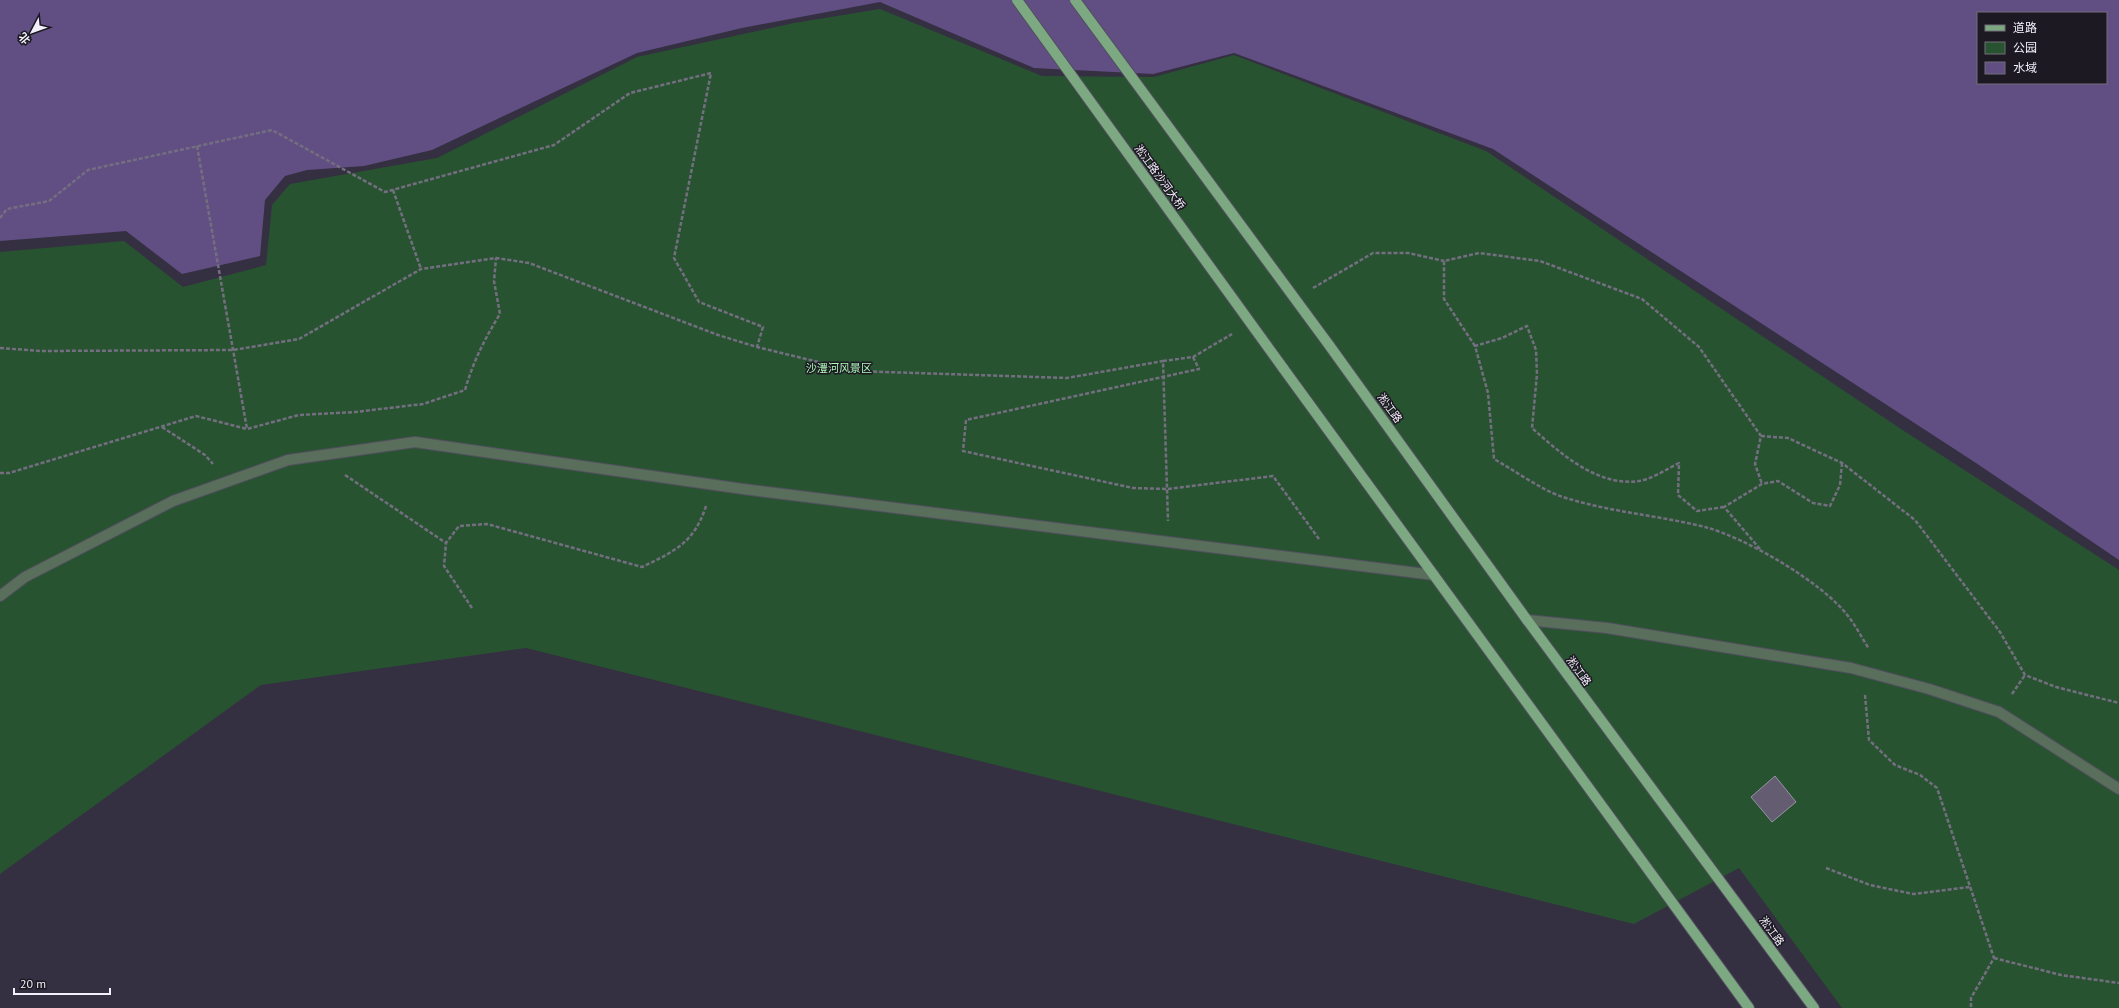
<svg xmlns="http://www.w3.org/2000/svg" width="2119" height="1008" font-family="'PT Sans','Noto Sans SC',sans-serif">
	<style>
		.green { fill: #285331 }
		.water { fill: #614e83; fill-rule: evenodd }
		.building { fill: #645d72; stroke: #9992a8 }
		.lines { fill: none; stroke-linecap: round; stroke-linejoin: round }
		.minor-casing { stroke: #534e60; stroke-width: 12 }
		.primary-casing { stroke: #534e60; stroke-width: 12 }
		.path { stroke: #746f80; stroke-width: 2.5; stroke-dasharray: 4 2; stroke-linecap: butt }
		.minor { stroke: #596e5b; stroke-width: 10 }
		.primary { stroke: #7ca882; stroke-width: 10 }
		.primary-bridge-casing { stroke: #534e60; stroke-width: 12; stroke-linecap: butt }
		.primary-bridge { stroke: #7ca882; stroke-width: 10 }
		.labels { text-anchor: middle; stroke-width: 3; stroke-linejoin: round; paint-order: stroke }
		.street-label { font-size: 11px; fill: #f3f0fc; stroke: #1c1922 }
		.park-label { font-size: 11px; fill: #aefab9; stroke: #1c1922 }
	</style>
	<rect width="100%" height="100%" fill="#352f42"/>
	<path class="green" d="M880,9L1042,76L1154,77L1234,55L1486,151L1901,429L2119,570V1008H1842L1739,868L1634,924L526,648L261,685L0,874V252L124,241L183,287L266,265L272,205L290,184L437,158L637,57L794,23Z"/>
	<path class="water" d="M0,0H2119V560L1976,463L1493,149L1234,53L1153,74L1034,68L880,2L742,28L637,53L432,150L364,166L307,170L285,176L265,200L260,256L182,274L126,231L0,241ZM1978,13H2106V83H1978Z"/>
	<path class="building" d="M1775,776L1796,802L1772,822L1751,797Z"/>
	<g class="lines">
		<defs>
			<g id="minor">
				<path d="M0,596L25,577L173,501L288,460L415,442L743,489L1434,575"/>
				<path d="M1527,620L1607,628L1851,668L1929,689L1999,712L2119,789"/>
			</g>
			<g id="primary">
				<path d="M1329,345L1527,620L1814,1008"/>
				<path d="M1283,368L1749,1008"/>
			</g>
		</defs>
		<use href="#minor" class="minor-casing"/>
		<use href="#primary" class="primary-casing"/>
		<g class="path">
			<path d="M197,146L247,429"/>
			<path d="M393,190L421,269"/>
			<path d="M0,218L7,209L49,201L88,170L272,130L385,192L554,145L630,93L711,73L674,258L699,302L763,327L757,347"/>
			<path d="M1313,288L1373,253H1408L1444,261"/>
			<path d="M1475,346L1444,299V261L1479,253L1540,261L1642,299L1699,347L1761,436L1755,464L1762,484"/>
			<path d="M0,348L41,351L233,350L299,339L421,269L496,258L529,263L718,335L757,347L855,371L1067,378L1163,361L1168,521"/>
			<path d="M1193,357L1199,369L966,420L963,451L1133,488L1167,489L1273,476L1319,539"/>
			<path d="M1163,361L1193,357L1232,334"/>
			<path d="M162,427L205,455L213,464"/>
			<path d="M1761,436L1788,438L1842,463L1915,520L2000,632L2025,675L2056,687L2119,703"/>
			<path d="M0,473H9L196,416L247,429L299,415L355,412L423,404L465,390C473,362 485,338 500,314L494,281L496,258"/>
			<path d="M345,475L446,543"/>
			<path d="M1724,507L1697,511L1678,495L1679,463C1667,469 1652,479 1639,481C1598,487 1561,454 1532,428L1537,374L1536,350L1527,326L1502,338L1475,346L1488,393L1494,459C1512,469 1542,490 1560,496C1607,512 1657,515 1705,527C1746,538 1822,582 1848,616C1856,626 1862,638 1869,649"/>
			<path d="M1760,549L1724,507L1762,484L1778,481L1813,503L1830,506L1840,485L1842,463"/>
			<path d="M472,608L444,566L446,543L459,526L487,524L642,567C675,551 694,543 706,506"/>
			<path d="M2012,694L2025,675"/>
			<path d="M1865,695L1869,740L1895,765L1920,775L1937,788L1994,958L1971,998V1008"/>
			<path d="M1826,868L1870,885L1913,894L1970,887"/>
			<path d="M1994,958L2061,975L2119,983"/>
		</g>
		<use href="#minor" class="minor"/>
		<use href="#primary" class="primary"/>
		<defs>
			<g id="primary-bridge">
				<path d="M1017,0L1283,368"/>
				<path d="M1075,0L1329,345"/>
			</g>
		</defs>
		<use href="#primary-bridge" class="primary-bridge-casing"/>
		<use href="#primary-bridge" class="primary-bridge"/>
	</g>
	<g class="labels">
		<g class="street-label">
			<text transform="translate(1160 177) rotate(54)" y="4">淞江路沙河大桥</text>
			<text transform="translate(1390 408) rotate(54)" y="4">淞江路</text>
			<text transform="translate(1579 671) rotate(54)" y="4">淞江路</text>
			<text transform="translate(1772 931) rotate(54)" y="4">淞江路</text>
		</g>
		<g class="park-label">
			<text x="839" y="372">沙澧河风景区</text>
		</g>
	</g>
	<rect x="1977" y="12" width="130" height="72" fill="#1c1922" stroke="#726f79"/>
	<rect x="1985" y="25" width="20" height="6" fill="#7ca882" stroke="#726f79"/>
	<text x="2013" y="32" font-size="12" fill="#f3f0fc">道路</text>
	<rect x="1985" y="42" width="20" height="12" fill="#285331" stroke="#726f79"/>
	<text x="2013" y="52" font-size="12" fill="#f3f0fc">公园</text>
	<rect x="1985" y="62" width="20" height="12" fill="#614e83" stroke="#726f79"/>
	<text x="2013" y="72" font-size="12" fill="#f3f0fc">水域</text>
	<g transform="translate(32 32) rotate(229)" stroke="#1c1922" stroke-width="3" paint-order="stroke">
	<path d="M0-3L7 15L0 10L-7 15Z" fill="#f3f0fc"/>
	<text y="-6" font-size="11" font-weight="bold" text-anchor="middle" fill="#f3f0fc">北</text>
	</g>
	<path d="M14 988v6h96v-6" fill="none" stroke="#f3f0fc" stroke-width="2"/>
	<text x="20" y="988" font-size="12" fill="#f3f0fc" stroke="#1c1922" stroke-width="3" paint-order="stroke">20 m</text>
</svg>
